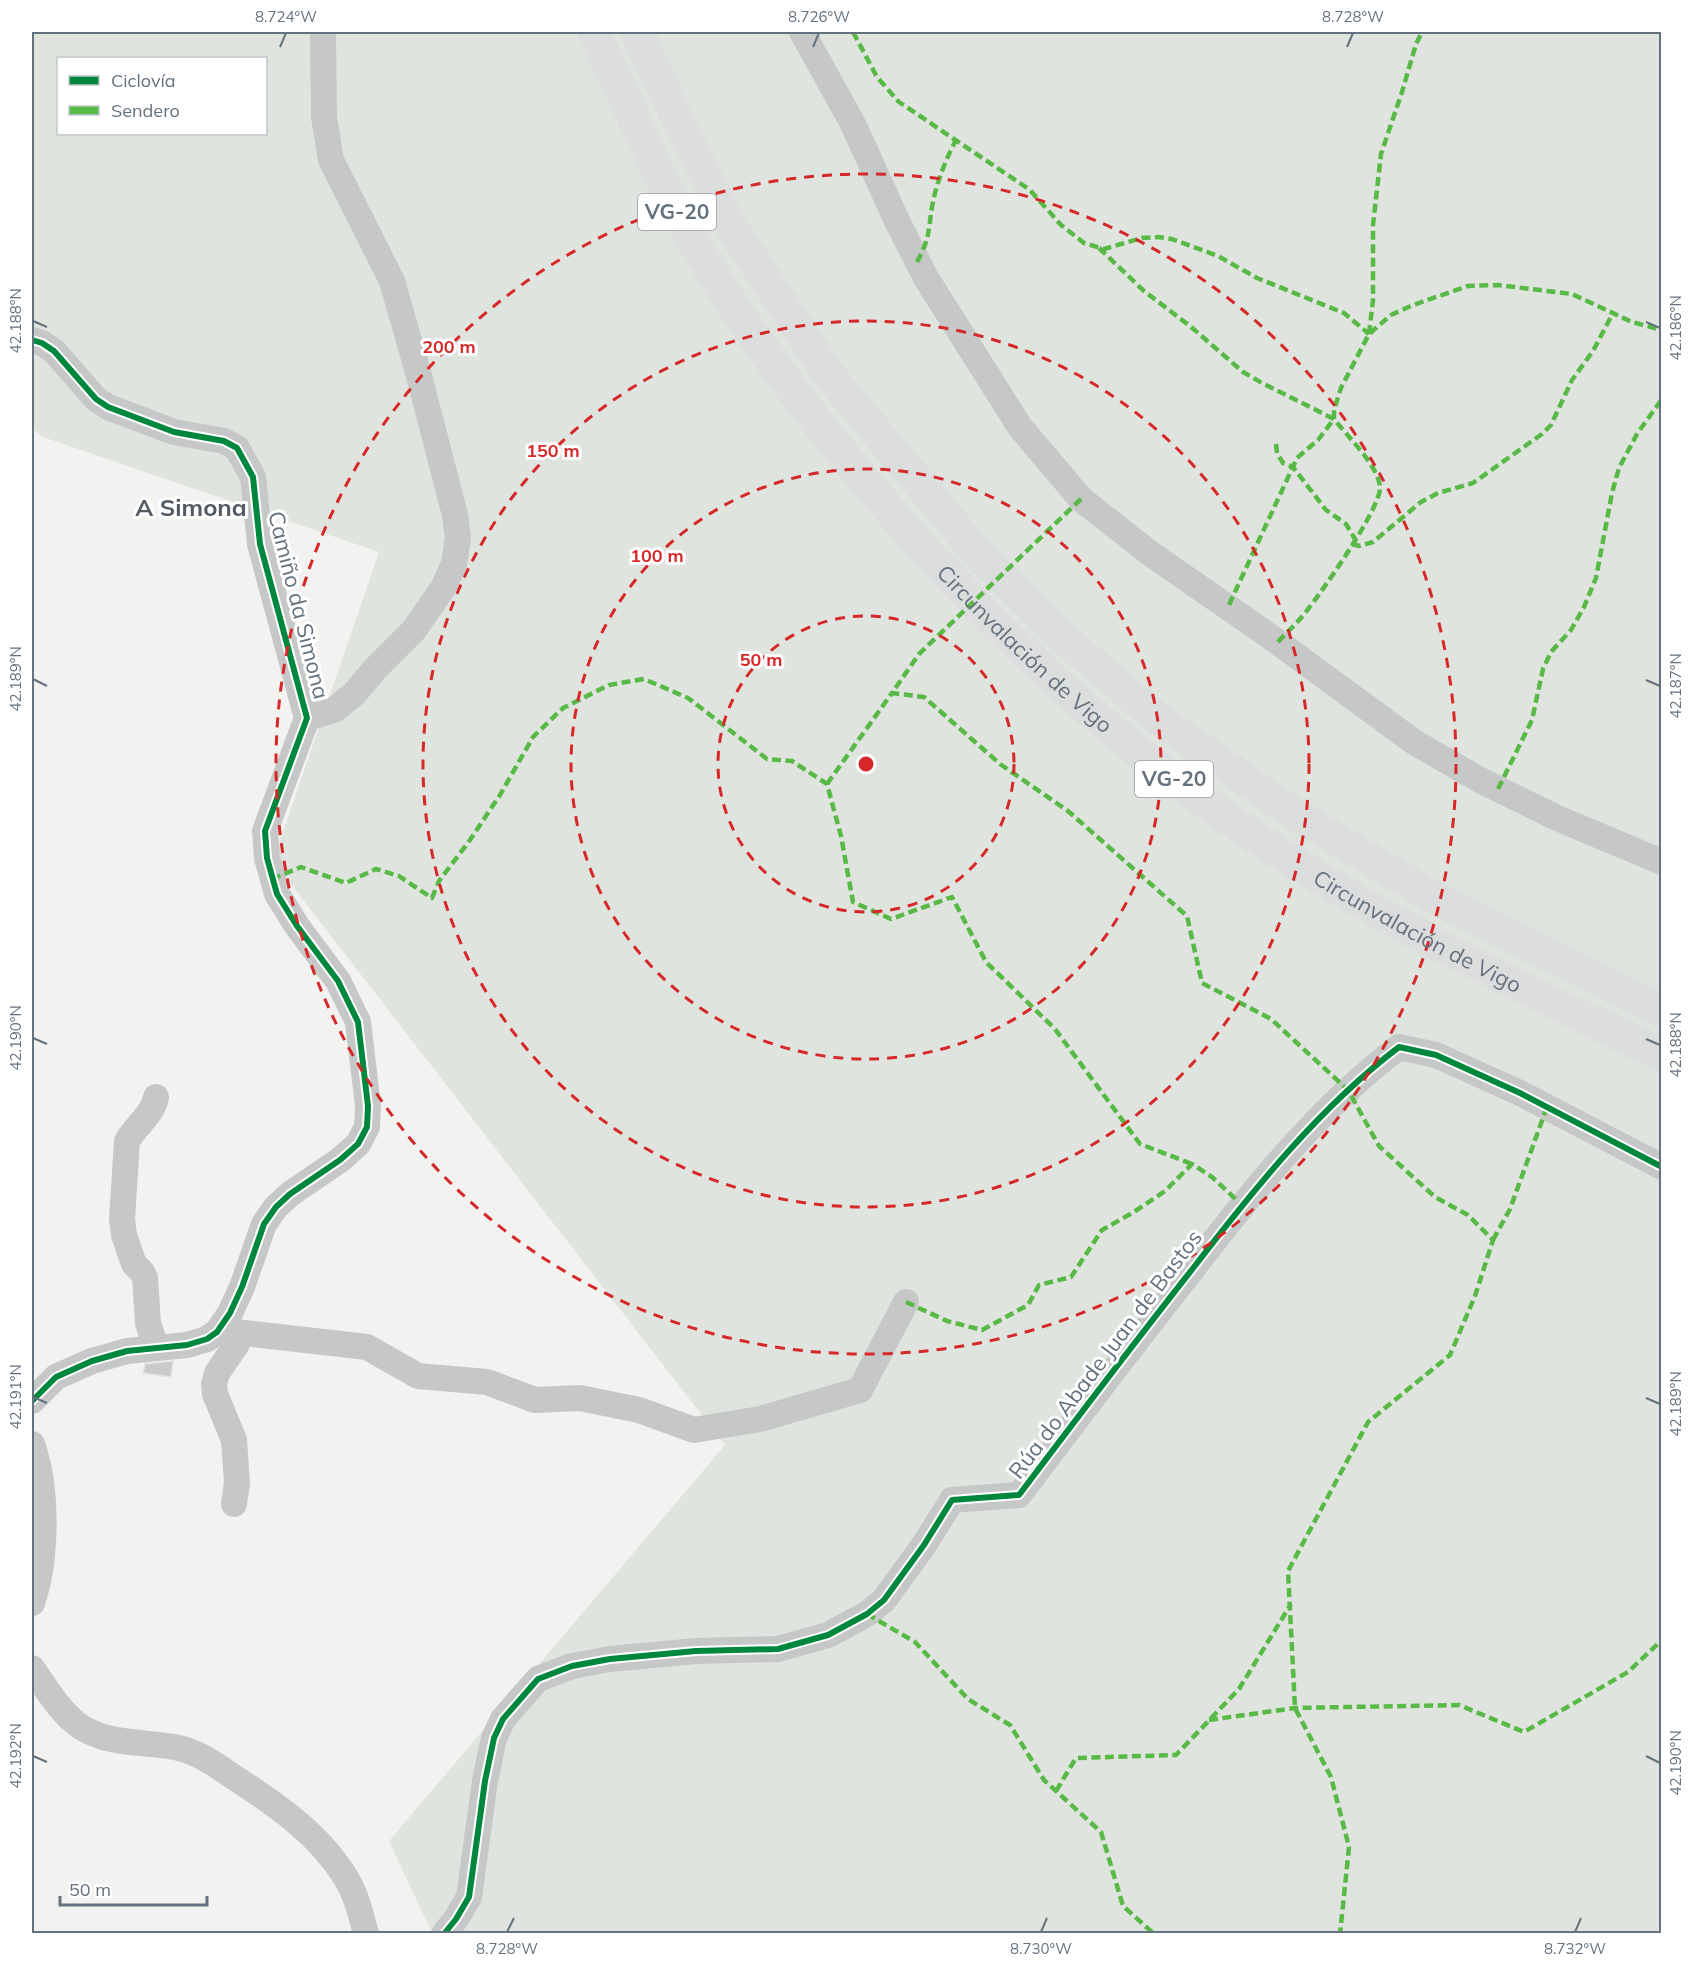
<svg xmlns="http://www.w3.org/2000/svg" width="1693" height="1965" font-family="Mulish,sans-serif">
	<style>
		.green { fill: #e0e4de; fill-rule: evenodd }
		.building { fill: #c9cacb; stroke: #e2e2e0; stroke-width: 1.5 }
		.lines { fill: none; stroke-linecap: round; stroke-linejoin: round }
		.minor { stroke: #c6c8c8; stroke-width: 26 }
		.highway { stroke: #dcdddd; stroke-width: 33 }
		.quiet { stroke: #58b947; stroke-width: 4.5; stroke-dasharray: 9 4.5; stroke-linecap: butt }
		.cycleway-casing { stroke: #fff; stroke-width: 10 }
		.cycleway { stroke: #00873e; stroke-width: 6 }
		.ticks { fill: none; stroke: #64727f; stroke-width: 2 }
		.ring { fill: none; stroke: #d62828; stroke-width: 3; stroke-dasharray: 10 8 }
		.labels { text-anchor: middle; stroke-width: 6; stroke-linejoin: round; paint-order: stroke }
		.shield { fill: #fff; stroke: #929ca5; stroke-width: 1.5 }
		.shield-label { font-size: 21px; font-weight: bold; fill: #64727f }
		.street-label { font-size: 22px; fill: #64727f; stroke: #fff }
		.neighbourhood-label { font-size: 24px; font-weight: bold; fill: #525b64; stroke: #fff }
		.centre { fill: #d62828; stroke: #fff; stroke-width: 3 }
		.ring-label { font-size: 18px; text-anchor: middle; font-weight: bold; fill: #d62828; stroke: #fff; stroke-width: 6; stroke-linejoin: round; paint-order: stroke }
		.neatline { fill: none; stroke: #64727f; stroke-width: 2 }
		.ticks-label { font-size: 15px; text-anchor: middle; fill: #64727f }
	</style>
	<rect width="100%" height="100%" fill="#f2f2f0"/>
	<path class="green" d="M32,32H1661V1933H432L389,1841L725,1445L273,861L379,552L43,437L32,428ZM58,58H266V134H58Z"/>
	<path class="building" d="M173,1361L171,1377L143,1373L145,1364Z"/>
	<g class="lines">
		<g class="minor">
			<path d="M802,32L853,124L898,223L926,278L1020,427L1081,499L1151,554L1268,635L1414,742L1480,780L1557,818L1662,862"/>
			<path d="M32,340L42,343L54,351L96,399L108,407L174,432L224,441L237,448L253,477L260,544L307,718L265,831L267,858L277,894L297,926L338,981L358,1022L368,1106L367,1127L358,1144L340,1160L290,1194L276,1207L264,1224L242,1287L230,1313L217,1332L207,1339L187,1345L127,1351L92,1361L56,1377L32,1401"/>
			<path d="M307,718L334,710L354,694L376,668L414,630L443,588L454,564L458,538L455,515L418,372L392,281L331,160L324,117L323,32"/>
			<path d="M156,1097C153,1115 136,1125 127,1141L122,1219L124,1235L134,1264L142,1272L145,1278L148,1323L156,1348"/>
			<path d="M217,1332H236L367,1347L418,1376L487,1382L535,1400L580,1398L639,1410L694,1430L760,1419L860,1390L906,1302"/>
			<path d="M32,1444C48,1489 47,1559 32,1603"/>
			<path d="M234,1504L237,1483L234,1440L215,1394L214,1384L217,1373L237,1344L236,1332"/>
			<path d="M32,1668C46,1688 61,1714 81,1727C111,1746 147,1741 179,1748C200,1753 217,1766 235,1778C277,1805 320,1835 346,1878C356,1894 361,1915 366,1934"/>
			<path d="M444,1934L456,1919L469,1897L485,1781L494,1738L503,1719L538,1679L572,1666L610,1659L696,1651L778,1649L828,1635L867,1614L884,1600L924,1545L952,1500L1019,1495C1077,1418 1135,1342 1194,1267C1254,1189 1320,1107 1399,1047L1436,1055L1520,1093L1662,1167"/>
		</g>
		<g class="highway">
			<path id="s1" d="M594,32C612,71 630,110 648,149C658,170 666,192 677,212C727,304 788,388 855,469C985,628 1133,764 1310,872C1422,941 1543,998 1662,1055"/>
			<path d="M637,32L677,118L733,230L829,375L979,555L1060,635L1157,718L1293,813L1440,901L1662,1011"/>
		</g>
		<g class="quiet">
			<path d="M853,32L877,77L899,102L1030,190L1061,225L1084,243L1104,249L1142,238L1158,237L1172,239L1218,256L1257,278L1344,313L1369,334"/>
			<path d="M1099,248L1144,291L1190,326L1243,372L1262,383L1334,419L1318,440L1297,458L1228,607"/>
			<path d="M917,262C930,238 928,232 932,207C936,184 945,161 956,140"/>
			<path d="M1369,334L1373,300V225L1381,154L1402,92L1416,44L1422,32"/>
			<path d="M1276,444L1277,453L1283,463L1293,467L1326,510L1346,524L1355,539"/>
			<path d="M1081,499L919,654L892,693L924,697L1000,764L1068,811L1187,916L1202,983L1271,1019L1348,1090L1379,1146L1435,1197L1468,1215L1493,1240L1475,1296L1450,1355L1368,1422L1288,1571L1295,1708L1331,1777L1349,1847L1340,1934"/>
			<path d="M1352,544L1359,546L1373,542L1421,502L1438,493L1473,483L1542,434L1551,425L1572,380L1593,351L1613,313"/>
			<path d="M1278,642C1285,634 1293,627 1300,619C1316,601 1382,507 1380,487C1378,465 1347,436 1334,419V410L1341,388L1369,334L1391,315L1413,305L1468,286L1498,285L1572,294L1632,322L1662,330"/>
			<path d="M827,784L892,693"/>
			<path d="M1498,789L1532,720L1543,669L1551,652L1571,630L1584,607L1596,578L1612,493L1619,468L1637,434L1662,399"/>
			<path d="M272,879L301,867L346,883L376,869L399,876L432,898L439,881L470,840L500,795L533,737L563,708L609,685L644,679L688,698L767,759L792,761L827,784L841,836L853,902L891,919L952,897L986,962L1055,1029L1140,1144L1192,1164"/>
			<path d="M1493,1240L1510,1209L1547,1107"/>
			<path d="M906,1302L947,1321L982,1330L1028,1305L1039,1285L1071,1277L1102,1230L1134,1212L1165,1191L1192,1164L1212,1177L1242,1205"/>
			<path d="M867,1614L915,1642L968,1699L1010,1725L1044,1780L1101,1832L1123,1906L1154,1934"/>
			<path d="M1209,1720L1295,1708L1459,1705L1524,1732L1628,1672L1662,1640"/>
			<path d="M1056,1791L1076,1758L1176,1755L1239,1689L1291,1604"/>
		</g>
		<defs>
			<g id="cycleway">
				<path d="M32,340L42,343L54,351L96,399L108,407L174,432L224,441L237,448L253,477L260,544L307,718L265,831L267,858L277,894L297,926L338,981L358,1022L368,1106L367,1127L358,1144L340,1160L290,1194L276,1207L264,1224L242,1287L230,1313L217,1332L207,1339L187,1345L127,1351L92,1361L56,1377L32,1401"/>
				<path d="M444,1934L456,1919L469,1897L485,1781L494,1738L503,1719L538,1679L572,1666L610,1659L696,1651L778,1649L828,1635L867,1614L884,1600L924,1545L952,1500L1019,1495C1077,1418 1135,1342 1194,1267C1254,1189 1320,1107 1399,1047L1436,1055L1520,1093L1662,1167"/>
			</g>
		</defs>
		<use href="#cycleway" class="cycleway-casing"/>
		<use href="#cycleway" class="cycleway"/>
	</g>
	<path class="ticks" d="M280,47L286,33M813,47L819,33M1347,47L1353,33M33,321L47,327M1646,322L1660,328M33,679L47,686M1646,680L1660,686M33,1038L47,1044M1646,1039L1660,1045M33,1397L47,1403M1646,1398L1660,1404M33,1756L47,1762M1646,1756L1660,1763M507,1932L514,1918M1041,1932L1047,1918M1575,1932L1581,1918"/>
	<g class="ring">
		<circle cx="866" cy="764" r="148"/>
		<circle cx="866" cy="764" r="295"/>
		<circle cx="866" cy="764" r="443"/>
		<circle cx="866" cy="764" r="590"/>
	</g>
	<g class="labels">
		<g class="shield">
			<rect x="638" y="194" width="78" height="36" rx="4.5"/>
			<rect x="1135" y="761" width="78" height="36" rx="4.5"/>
		</g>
		<g class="shield-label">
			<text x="677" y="219">VG-20</text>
			<text x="1174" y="786">VG-20</text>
		</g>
		<g class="street-label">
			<text transform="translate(299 605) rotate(76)" y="8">Camiño da Simona</text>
			<text dy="8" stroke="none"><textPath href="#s1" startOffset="759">Circunvalación de Vigo</textPath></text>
			<text dy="8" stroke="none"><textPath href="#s1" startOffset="1245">Circunvalación de Vigo</textPath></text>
			<text transform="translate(1105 1354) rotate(-53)" y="8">Rúa do Abade Juan de Bastos</text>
		</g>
		<g class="neighbourhood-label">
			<text x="191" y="516">A Simona</text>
		</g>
	</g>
	<circle cx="866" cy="764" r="9" class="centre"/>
	<g class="ring-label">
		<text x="449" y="353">200 m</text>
		<text x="553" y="457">150 m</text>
		<text x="657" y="562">100 m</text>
		<text x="761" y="666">50 m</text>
	</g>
	<rect width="1693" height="1965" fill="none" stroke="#ffffff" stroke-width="66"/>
	<rect x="57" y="57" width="210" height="78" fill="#ffffff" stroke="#c1c7cc" stroke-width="1.5"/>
	<rect x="69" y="76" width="30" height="9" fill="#00873e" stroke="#c1c7cc" stroke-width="1.5"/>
	<text x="111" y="87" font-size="18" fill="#64727f">Ciclovía</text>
	<rect x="69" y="106" width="30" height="9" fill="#58b947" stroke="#c1c7cc" stroke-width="1.5"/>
	<text x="111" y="117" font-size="18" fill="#64727f">Sendero</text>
	<path d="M60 1896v9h147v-9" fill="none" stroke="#64727f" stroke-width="3"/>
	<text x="69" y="1896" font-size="18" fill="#64727f" stroke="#ffffff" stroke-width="4.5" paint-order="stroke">50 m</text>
	<rect x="33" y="33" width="1627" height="1899" class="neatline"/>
	<g class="ticks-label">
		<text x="286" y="22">8.724°W</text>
		<text x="819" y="22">8.726°W</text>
		<text x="1353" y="22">8.728°W</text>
		<text transform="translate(16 321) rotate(-90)" y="5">42.188°N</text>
		<text transform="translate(1676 328) rotate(-90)" y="5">42.186°N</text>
		<text transform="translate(16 679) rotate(-90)" y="5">42.189°N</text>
		<text transform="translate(1676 686) rotate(-90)" y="5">42.187°N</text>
		<text transform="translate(16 1038) rotate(-90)" y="5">42.190°N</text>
		<text transform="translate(1676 1045) rotate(-90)" y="5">42.188°N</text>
		<text transform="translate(16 1397) rotate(-90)" y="5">42.191°N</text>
		<text transform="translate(1676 1404) rotate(-90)" y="5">42.189°N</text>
		<text transform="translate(16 1756) rotate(-90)" y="5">42.192°N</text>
		<text transform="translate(1676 1763) rotate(-90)" y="5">42.190°N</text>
		<text x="507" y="1954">8.728°W</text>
		<text x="1041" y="1954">8.730°W</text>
		<text x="1575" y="1954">8.732°W</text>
	</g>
</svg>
